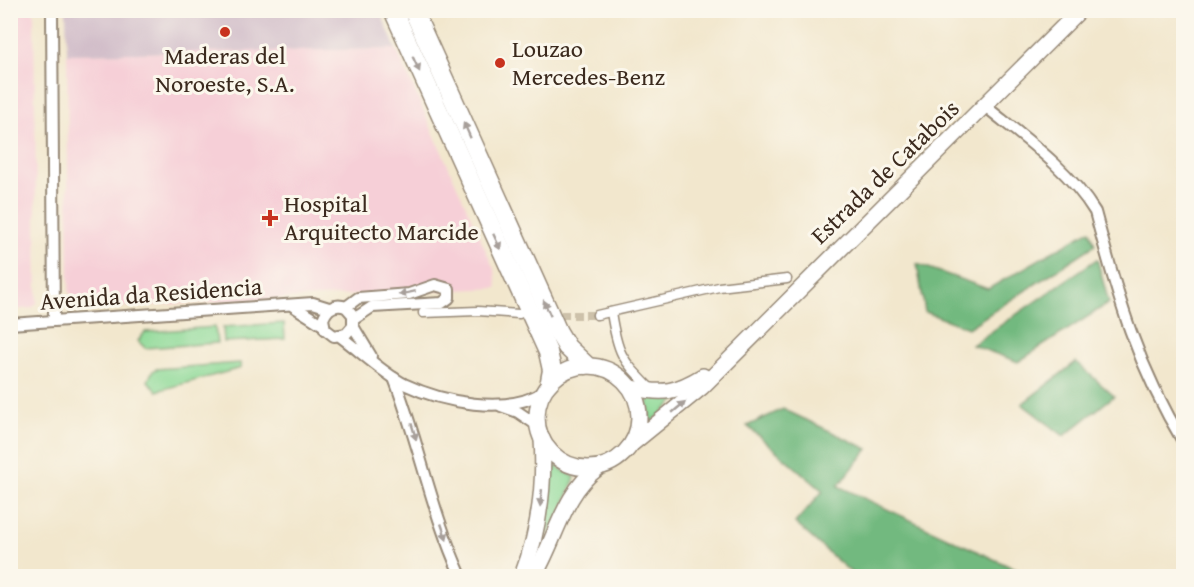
<svg xmlns="http://www.w3.org/2000/svg" width="1194" height="587" font-family="'Gentium Book Plus',serif">
	<style>
		.built { fill: #f6cfd7 }
		.industrial { fill: #d1bdc9 }
		.green { fill: #8dd996; stroke: #64825a; stroke-width: 1.5 }
		.forest { fill: #72b97f; stroke: #56724e; stroke-width: 1.5 }
		.lines { fill: none; stroke-linecap: round; stroke-linejoin: round }
		.pedestrian-tunnel { stroke: #cdc1aa; stroke-width: 8; stroke-dasharray: 8 4; stroke-linecap: butt }
		.pedestrian-casing { stroke: #968876; stroke-width: 11 }
		.minor-casing { stroke: #968876; stroke-width: 14 }
		.secondary-casing { stroke: #968876; stroke-width: 18 }
		.trunk-casing { stroke: #968876; stroke-width: 21 }
		.pedestrian { stroke: #fff; stroke-width: 8 }
		.minor { stroke: #fff; stroke-width: 10 }
		.secondary { stroke: #fff; stroke-width: 15 }
		.trunk { stroke: #fff; stroke-width: 18 }
		.oneway { fill: #a79f9a }
		.poi-dot { fill: #c8321e; stroke: #fbf7ec; stroke-width: 2 }
		.labels { text-anchor: middle; stroke-width: 6; stroke-linejoin: round; paint-order: stroke }
		.poi-label { font-size: 24px; fill: #3b2a1e; stroke: #fbf7ec; text-anchor: start }
		.street-label { font-size: 24px; fill: #3b2a1e; stroke: #fbf7ec }
	</style>
	<rect width="100%" height="100%" fill="#fbf7ec"/>
	<filter id="ink" filterUnits="userSpaceOnUse"><feTurbulence type="fractalNoise" baseFrequency=".0167" numOctaves="2"/><feDisplacementMap in="SourceGraphic" scale="12" xChannelSelector="R" yChannelSelector="G"/><feConvolveMatrix kernelMatrix="1 2 1 2 8 2 1 2 1" color-interpolation-filters="sRGB"/></filter>
	<filter id="wash" filterUnits="userSpaceOnUse"><feTurbulence type="fractalNoise" baseFrequency=".008" numOctaves="4" result="noise"/><feDisplacementMap in="SourceGraphic" scale="24" xChannelSelector="R" yChannelSelector="G"/><feGaussianBlur stdDeviation="1.35" result="paint"/><feColorMatrix in="noise" values="0 0 0 0 0 0 0 0 0 0 0 0 0 0 0 0 0 1.4 0 .05"/><feComposite in="paint" operator="in"/></filter>
	<g filter="url(#wash)">
		<rect width="100%" height="100%" fill="#f2e7cd"/>
		<g class="built">
			<path d="M10,11H34L37,303L32,308L11,310Z"/>
			<path d="M396,49L495,271L497,288L76,309L69,291L67,54Z"/>
		</g>
		<path class="industrial" d="M66,11H380L396,49L67,54Z"/>
		<g class="green">
			<path d="M284,323L285,339L224,342L223,327Z"/>
			<path d="M215,327L217,343L145,348L138,341L145,332Z"/>
			<path d="M240,363L241,368L157,391L148,381L152,372L156,369Z"/>
			<path d="M681,395L651,423L647,398H666Z"/>
			<path d="M550,463L575,477L562,510L533,561L549,496Z"/>
		</g>
		<g class="forest">
			<path d="M1090,230L1095,245L968,328L925,312L917,264L988,289Z"/>
			<path d="M1097,259L1109,303L1018,362L972,345Z"/>
			<path d="M1076,362L1114,396L1064,436L1022,404Z"/>
			<path d="M783,409L868,449L838,486L1030,576H855L795,523L823,491L747,426Z"/>
		</g>
	</g>
	<g filter="url(#ink)">
		<g class="lines">
			<path class="pedestrian-tunnel" d="M549,315H597"/>
			<defs>
				<g id="pedestrian">
					<path d="M611,312C618,357 622,359 653,391"/>
					<path d="M423,313L478,311L519,314"/>
					<path d="M597,315L719,287L787,279"/>
				</g>
				<g id="minor">
					<path d="M52,10L54,321"/>
					<path d="M985,106C1024,138 1068,168 1095,212C1118,298 1137,366 1184,443"/>
					<path d="M293,306L323,325"/>
					<path d="M346,307L358,298L409,294L435,285L449,289V298L442,303L372,307L354,319"/>
					<path d="M10,324L313,303L329,308"/>
					<path d="M353,326L346,334L334,336L325,329L323,319C327,308 335,303 346,307L353,315V326L371,356"/>
					<path d="M341,337C360,351 383,373 404,384C442,402 506,416 543,392"/>
					<path d="M394,378C419,443 432,513 461,576"/>
					<path d="M501,406L518,412L537,425"/>
				</g>
				<g id="secondary">
					<circle cx="588" cy="417" r="51"/>
					<path d="M632,388C664,394 675,393 703,376"/>
					<path d="M633,443L702,387L1080,10"/>
					<path d="M522,576C539,532 545,486 542,439"/>
					<path d="M534,576C556,540 563,493 598,468"/>
				</g>
				<g id="trunk">
					<path d="M393,10L548,352L552,370L550,381"/>
					<path d="M413,10L558,332L567,347L586,365"/>
				</g>
			</defs>
			<use href="#pedestrian" class="pedestrian-casing"/>
			<use href="#minor" class="minor-casing"/>
			<use href="#secondary" class="secondary-casing"/>
			<use href="#trunk" class="trunk-casing"/>
			<use href="#pedestrian" class="pedestrian"/>
			<use href="#minor" class="minor"/>
			<use href="#secondary" class="secondary"/>
			<use href="#trunk" class="trunk"/>
		</g>
		<defs><path id="oneway-solid" d="M-6-.8H1V-3.2L6.5 0L1 3.2V.8H-6Z" transform="scale(1.5)"/></defs>
		<g class="oneway">
			<use href="#oneway-solid" transform="translate(416 64) rotate(65)"/>
			<use href="#oneway-solid" transform="translate(467 130) rotate(-114)"/>
			<use href="#oneway-solid" transform="translate(497 242) rotate(65)"/>
			<use href="#oneway-solid" transform="translate(407 293) rotate(168)"/>
			<use href="#oneway-solid" transform="translate(547 308) rotate(-114)"/>
			<use href="#oneway-solid" transform="translate(679 407) rotate(-40)"/>
			<use href="#oneway-solid" transform="translate(414 432) rotate(73)"/>
			<use href="#oneway-solid" transform="translate(541 498) rotate(96)"/>
			<use href="#oneway-solid" transform="translate(444 532) rotate(71)"/>
		</g>
	</g>
	<g class="poi-dot">
		<circle cx="225" cy="32" r="6"/>
		<circle cx="500" cy="63" r="6"/>
		<path d="M267 209h6v6h6v6h-6v6h-6v-6h-6v-6h6z"/>
	</g>
	<g class="labels">
		<g class="poi-label">
			<text x="512" y="57">Louzao<tspan x="512" dy="28">Mercedes-Benz</tspan></text>
			<text x="225" y="64" text-anchor="middle">Maderas del<tspan x="225" dy="28">Noroeste, S.A.</tspan></text>
			<text x="284" y="212">Hospital<tspan x="284" dy="28">Arquitecto Marcide</tspan></text>
		</g>
		<g class="street-label">
			<text transform="translate(885 172) rotate(-44)" y="8">Estrada de Catabois</text>
			<text transform="translate(151 294) rotate(-4)" y="8">Avenida da Residencia</text>
		</g>
	</g>
	<rect width="1194" height="587" fill="none" stroke="#fbf7ec" stroke-width="36"/>
</svg>
